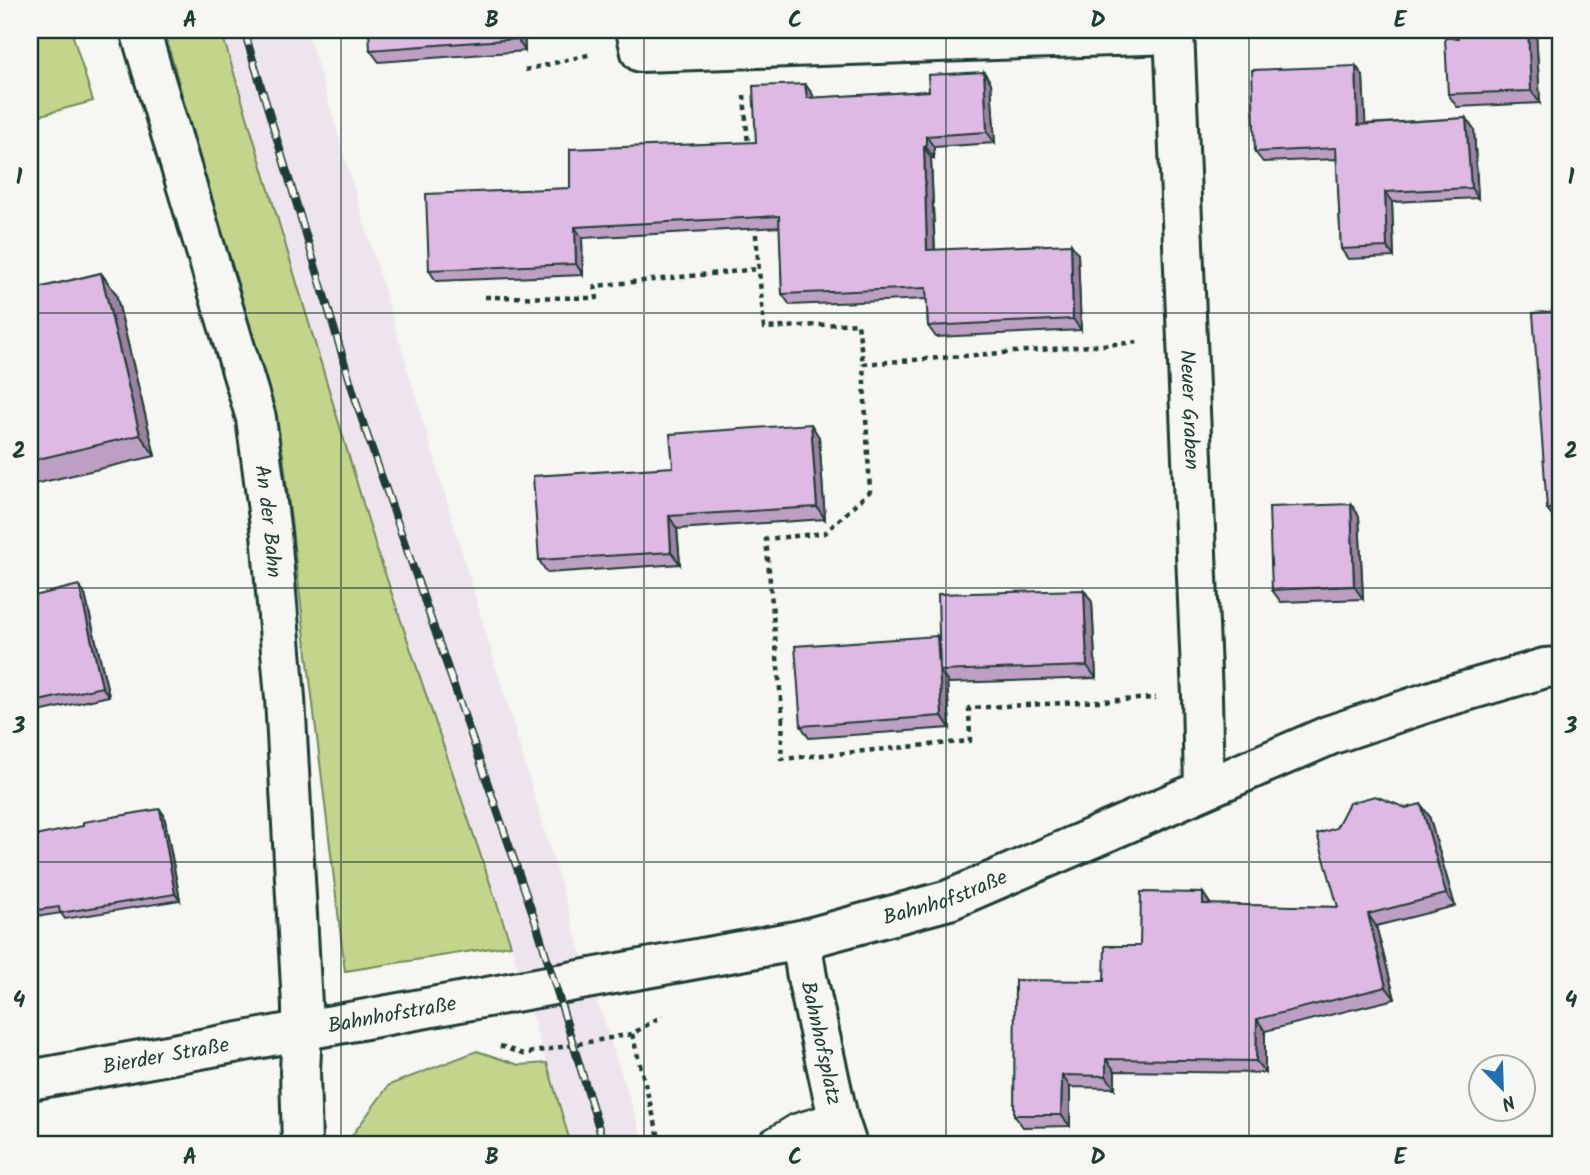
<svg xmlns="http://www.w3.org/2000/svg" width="1590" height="1175" font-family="Kalam,sans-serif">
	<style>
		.built { fill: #eee4ee }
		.green { fill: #c3d58a; stroke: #71895f; stroke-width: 2 }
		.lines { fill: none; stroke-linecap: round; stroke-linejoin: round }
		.lane-casing { stroke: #1f3d34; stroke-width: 37 }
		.street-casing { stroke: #1f3d34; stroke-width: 44 }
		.secondary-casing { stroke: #1f3d34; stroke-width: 44 }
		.path { stroke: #1f3d34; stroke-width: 4.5; stroke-dasharray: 5 5; stroke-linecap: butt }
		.lane { stroke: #f6f6f2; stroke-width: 32 }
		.street { stroke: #f6f6f2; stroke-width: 38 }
		.secondary { stroke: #f6f6f2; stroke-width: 38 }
		.rail-casing { stroke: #1f3d34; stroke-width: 8 }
		.rail { stroke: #f6f6f2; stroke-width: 5; stroke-dasharray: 16; stroke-linecap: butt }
		.wall { fill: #be9fc4; stroke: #1f3d34; stroke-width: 2 }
		.shaded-wall { fill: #9b82a0; stroke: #1f3d34; stroke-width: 2 }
		.building { fill: #ddb9e4; stroke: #1f3d34; stroke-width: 2 }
		.grid { fill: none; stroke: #1f3d34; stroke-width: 2; stroke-opacity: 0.55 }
		.labels { text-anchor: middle; stroke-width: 5; stroke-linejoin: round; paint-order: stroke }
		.street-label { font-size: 21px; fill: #1f3d34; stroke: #f6f6f2 }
		.neatline { fill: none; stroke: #1f3d34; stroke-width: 2.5 }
		.grid-label { font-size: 23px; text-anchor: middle; font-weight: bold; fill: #1f3d34 }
	</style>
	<rect width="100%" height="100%" fill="#f6f6f2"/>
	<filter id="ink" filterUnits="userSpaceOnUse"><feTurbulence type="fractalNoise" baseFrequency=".0143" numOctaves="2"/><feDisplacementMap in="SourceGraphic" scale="14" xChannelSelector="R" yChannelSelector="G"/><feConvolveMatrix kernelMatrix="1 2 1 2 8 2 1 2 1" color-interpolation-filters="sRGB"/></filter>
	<g filter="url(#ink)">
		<path class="built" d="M221,30H307L575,933L645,1145H571L511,945L377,550Z"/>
		<g class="green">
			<path d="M30,30H71L93,101L30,118Z"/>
			<path d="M164,30H221L377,550L511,945L345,971L283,454Z"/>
			<path d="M477,1051L519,1065L547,1063L571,1145H345L389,1085Z"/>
		</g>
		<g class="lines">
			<defs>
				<path id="lane" d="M773,1145L798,1130L838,1118"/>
				<g id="street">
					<path id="s1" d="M140,30L256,418L271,534L285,698L302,1005V1030"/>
					<path d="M636,30L641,52L1174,34"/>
					<path id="s2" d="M1174,30L1202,696L1204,788"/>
					<path id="s3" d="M801,940L807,977L838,1118L847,1145"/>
				</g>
				<g id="secondary">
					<path d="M302,1030L300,1071L302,1145"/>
					<path id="s4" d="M30,1080L801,940L949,900L1330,735L1438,699L1545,668L1560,667"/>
				</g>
			</defs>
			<use href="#lane" class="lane-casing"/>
			<use href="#street" class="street-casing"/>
			<use href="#secondary" class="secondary-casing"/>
			<g class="path">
				<path d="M525,70L592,54"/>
				<path d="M744,95L748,145"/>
				<path d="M755,224L764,328L858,323L863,364L1140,342"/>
				<path d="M485,297L597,298L595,286L758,269"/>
				<path d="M783,718L781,759L970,741L969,708L1156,698"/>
				<path d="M783,721L766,539L825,533L870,491L863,364"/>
				<path d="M632,1034L661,1145"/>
				<path d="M500,1046L523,1054L632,1034L662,1016"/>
			</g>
			<use href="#lane" class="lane"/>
			<use href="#street" class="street"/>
			<use href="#secondary" class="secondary"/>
			<defs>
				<path id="rail" d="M244,30L360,414L537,926L604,1145"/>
			</defs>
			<use href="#rail" class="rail-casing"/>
			<use href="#rail" class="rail"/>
		</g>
		<g class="wall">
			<path d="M524,30L525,51L379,62L370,50Z"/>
			<path d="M1536,30L1540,103L1457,107L1448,94L1458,38Z"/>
			<path d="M1356,66L1363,76L1365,124L1466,118L1474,129L1478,198L1392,202L1394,257L1348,259L1341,249L1337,159L1263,162L1255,152Z"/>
			<path d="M984,72L991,83L995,143L934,147V158H931L935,250L1078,254L1081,330L936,337L928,326L927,299L790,305L782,294L780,227L582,238L583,275L436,281L429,270L570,188L756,142L805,84L813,95V98L929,91Z"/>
			<path d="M101,273L116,294L155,456L30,485V290Z"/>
			<path d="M1560,311V515H1552L1547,509Z"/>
			<path d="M819,437L825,519L677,529L680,564L547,573L539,560L673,467Z"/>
			<path d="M1351,504L1359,516L1363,599L1281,602L1272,590Z"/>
			<path d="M1084,590L1092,602L1096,678L949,683L947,681L950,728L809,738L801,726L937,636L939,640Z"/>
			<path d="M85,595L109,696L30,714V597Z"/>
			<path d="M164,815L180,900L65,919L61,913L42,916L41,915L30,917V837Z"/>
			<path d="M1429,816L1455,906L1376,926L1395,999L1265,1031V1073L1115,1071V1088L1070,1087V1126L1023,1127L1014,1115L1104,981L1140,946L1203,893L1211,905L1338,907Z"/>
		</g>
		<g class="shaded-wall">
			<path d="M516,30H524L525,51L517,39Z"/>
			<path d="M1528,30H1536L1540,103L1531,91Z"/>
			<path d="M1356,66L1363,76L1366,135L1358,125Z"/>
			<path d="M984,72L991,83L995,143L987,132Z"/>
			<path d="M805,84L813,95L814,109L807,98Z"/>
			<path d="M1466,118L1474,129L1478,198L1471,188Z"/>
			<path d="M926,136L934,147V158L926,147Z"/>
			<path d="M924,147L931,158L935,261L927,250Z"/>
			<path d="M1385,192L1392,202L1394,257L1387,247Z"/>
			<path d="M575,227L582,238L583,275L576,264Z"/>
			<path d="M1071,244L1078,254L1081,330L1073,319Z"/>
			<path d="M101,273L116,294L155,456L140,435Z"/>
			<path d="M811,424L819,437L825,519L817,507Z"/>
			<path d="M1351,504L1359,516L1363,599L1354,586Z"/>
			<path d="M669,516L677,529L680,564L671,552Z"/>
			<path d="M79,585L85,595L109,696L102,687Z"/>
			<path d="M1084,590L1092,602L1096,678L1087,666Z"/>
			<path d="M937,636L945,648L940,671L947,681L950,728L942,716Z"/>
			<path d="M1421,804L1429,816L1455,906L1446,894Z"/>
			<path d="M160,809L164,815L180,900L175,894Z"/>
			<path d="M1203,893L1211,905L1203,904Z"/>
			<path d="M1368,914L1376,926L1395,999L1386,987Z"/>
			<path d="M1257,1019L1265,1031V1073L1256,1061Z"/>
			<path d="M1106,1059L1115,1071V1088L1106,1076Z"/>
			<path d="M1062,1075L1070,1087V1126L1061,1115Z"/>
		</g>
		<g class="building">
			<path d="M369,30H516L517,39L370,50Z"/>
			<path d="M1457,30H1528L1531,91L1448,94L1445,38H1458Z"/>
			<path d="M1356,66L1358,125L1466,118L1471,188L1385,192L1387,247L1341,249L1336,148L1255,152L1252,70Z"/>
			<path d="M984,72L987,132L926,136V147H924L927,250L1071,244L1073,319L928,326L926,288L782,294L779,216L575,227L576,264L429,270L426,194L570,188V149L756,142L753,86L805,84L807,98L929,91L928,75Z"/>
			<path d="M101,273L140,435L30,461V290Z"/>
			<path d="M1560,311V508L1547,509L1533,313Z"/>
			<path d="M811,424L817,507L669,516L671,552L539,560L533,476L673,467L670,434Z"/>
			<path d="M1351,504L1354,586L1272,590L1269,507Z"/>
			<path d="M79,585L102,687L30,703V597Z"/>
			<path d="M1084,590L1087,666L940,671L938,594Z"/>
			<path d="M937,636L942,716L801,726L795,646Z"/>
			<path d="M1375,796L1406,808L1421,804L1446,894L1368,914L1386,987L1257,1019L1256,1061L1106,1059V1076L1062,1075L1061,1115H1014L1015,980L1104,981L1105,946H1140L1141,892L1203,893V904L1338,907L1317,834L1336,828L1349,803Z"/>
			<path d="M160,809L175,894L60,913L59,907L37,910V908L30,910V837L83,826V822Z"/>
			<path d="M1560,981V1145H1559Z"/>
		</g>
	</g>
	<path class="grid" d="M341,30V1145M644,30V1145M946,30V1145M1249,30V1145M30,313H1560M30,588H1560M30,862H1560"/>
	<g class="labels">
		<g class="street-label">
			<text dy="7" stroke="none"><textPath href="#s2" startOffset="380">Neuer Graben</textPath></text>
			<text dy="7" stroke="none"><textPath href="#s1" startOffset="509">An der Bahn</textPath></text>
			<text dy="7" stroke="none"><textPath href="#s4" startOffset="934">Bahnhofstraße</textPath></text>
			<text dy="7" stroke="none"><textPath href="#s4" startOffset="368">Bahnhofstraße</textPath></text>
			<text dy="7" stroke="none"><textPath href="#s3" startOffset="105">Bahnhofsplatz</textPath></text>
			<text dy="7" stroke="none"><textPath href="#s4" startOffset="138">Bierder Straße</textPath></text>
		</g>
	</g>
	<rect width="1590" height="1175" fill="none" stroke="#f6f6f2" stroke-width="77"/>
	<g transform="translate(1502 1088) rotate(157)"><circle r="33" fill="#f6f6f2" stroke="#a0aca6" stroke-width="2"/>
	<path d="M0-5L12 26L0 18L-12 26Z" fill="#1f6fb2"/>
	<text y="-10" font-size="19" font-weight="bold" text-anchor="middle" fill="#1f3d34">N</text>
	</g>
	<rect x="38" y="38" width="1514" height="1098" class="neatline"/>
	<g class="grid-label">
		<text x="190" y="27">A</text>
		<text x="492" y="27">B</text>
		<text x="795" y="27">C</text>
		<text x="1098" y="27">D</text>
		<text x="1400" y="27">E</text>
		<text x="19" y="184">1</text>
		<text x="1571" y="184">1</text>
		<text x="19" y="458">2</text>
		<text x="1571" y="458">2</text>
		<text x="19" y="733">3</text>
		<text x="1571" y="733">3</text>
		<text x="19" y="1007">4</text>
		<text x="1571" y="1007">4</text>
		<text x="190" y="1164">A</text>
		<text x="492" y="1164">B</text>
		<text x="795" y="1164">C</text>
		<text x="1098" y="1164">D</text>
		<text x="1400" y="1164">E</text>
	</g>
</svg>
